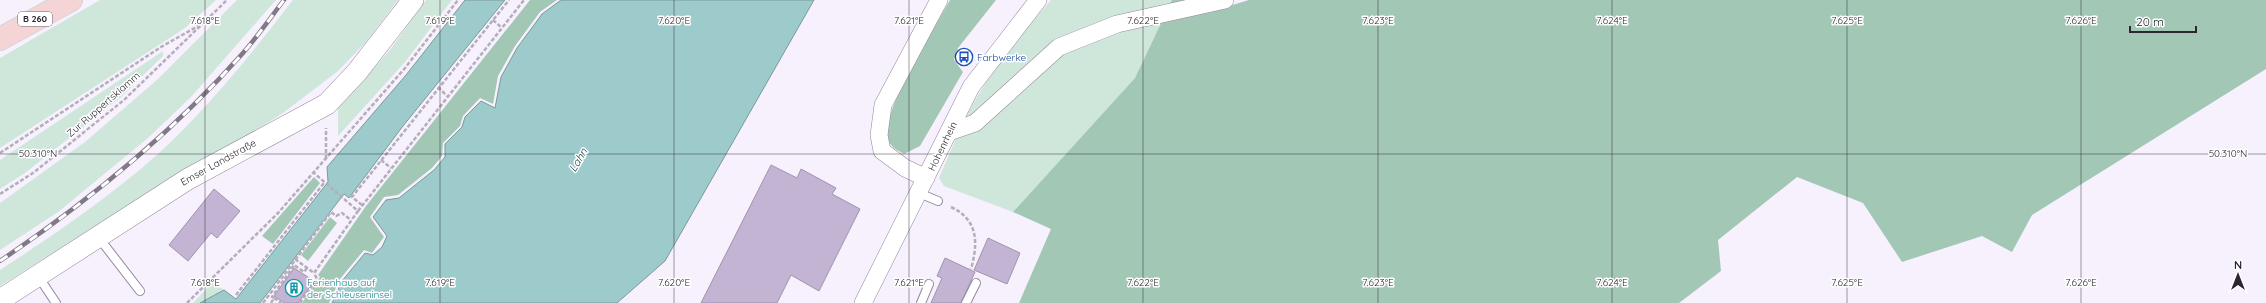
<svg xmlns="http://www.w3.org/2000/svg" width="2266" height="303" font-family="Quicksand,sans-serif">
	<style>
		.green { fill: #cfe6da }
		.forest { fill: #a2c7b5 }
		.water { fill: #9dcaca; stroke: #7b999c }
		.building { fill: #c4b4d4; stroke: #a093ad }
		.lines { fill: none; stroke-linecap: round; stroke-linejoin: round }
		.service-casing { stroke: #9487a1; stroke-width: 10 }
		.minor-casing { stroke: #9487a1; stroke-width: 18 }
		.tertiary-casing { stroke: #9487a1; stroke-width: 22 }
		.primary-casing { stroke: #d5d4d6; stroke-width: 24 }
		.path { stroke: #b4aeba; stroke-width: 2.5; stroke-dasharray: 4 2; stroke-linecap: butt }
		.service { stroke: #fff; stroke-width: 8 }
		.minor { stroke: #fff; stroke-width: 17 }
		.tertiary { stroke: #fff; stroke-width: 21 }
		.primary { stroke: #f5d4d6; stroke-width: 22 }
		.rail-casing { stroke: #807a86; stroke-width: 4.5 }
		.rail { stroke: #fff; stroke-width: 3; stroke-dasharray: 9; stroke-linecap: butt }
		.ticks { fill: none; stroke: #2b2631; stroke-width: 1; stroke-opacity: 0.45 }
		.labels { text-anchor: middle; stroke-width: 3; stroke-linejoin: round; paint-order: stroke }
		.shield { fill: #fff; stroke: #6b676f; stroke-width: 1 }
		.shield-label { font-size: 9px; font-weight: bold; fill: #2b2631 }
		.transit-label { font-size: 10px; fill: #164399; stroke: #fff; text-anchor: start }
		.street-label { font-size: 10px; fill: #2b2631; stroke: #fff }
		.culture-label { font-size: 10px; fill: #0d838f; stroke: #fff; text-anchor: start }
		.water-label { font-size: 11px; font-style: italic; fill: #174243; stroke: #fff }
		.ticks-label { font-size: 10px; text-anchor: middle; fill: #2b2631; stroke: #fff; stroke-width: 3; stroke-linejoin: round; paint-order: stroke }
	</style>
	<rect width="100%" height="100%" fill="#f7f1fd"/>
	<g class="green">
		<path d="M100,0H216L185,28L0,148V58Z"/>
		<path d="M237,0H276L191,97L148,138L58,212L0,250V203L85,142L158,79Z"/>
		<path d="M293,0H398L365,43L338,71L283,113L246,137L198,161L0,286V270C55,234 110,197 159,153C209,107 252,53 293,0Z"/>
		<path d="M426,0H452L405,62L338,136V108L390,50Z"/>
		<path d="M1051,0H1172L1135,78L1013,212L944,186L939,178C953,146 966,113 985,84C1004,54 1028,27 1051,0Z"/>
		<path d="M163,51V56L121,97L25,173L0,189V160Z"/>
		<path d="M213,282L224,290L200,303H193Z"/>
	</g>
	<g class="forest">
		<path d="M530,0H557L540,12L515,46L498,76L493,104L480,98L463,116L460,126L443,143L442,156L432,168L398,195L384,197L370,217L384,237L372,253L364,250L340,279L329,303H302L320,277L318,275L366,206Z"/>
		<path d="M950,0H996L958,48L954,60L963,72L920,146L904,154C897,150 891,147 888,140C879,113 936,26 950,0Z"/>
		<path d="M1172,0H1191L1229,6L1249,0H2266V69L2032,215L2012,252L1982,236L1902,262L1863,203L1797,177L1718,240L1721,271L1679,303H1019L1051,229L1013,212L1135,78Z"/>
		<path d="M314,177L320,183L273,244L262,236Z"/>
		<path d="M330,217L337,223L308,261L301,255Z"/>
	</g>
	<g class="water">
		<path d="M465,0H505L403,126L349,198L344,194L260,303H200L224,290L236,299L328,182L327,167L406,75Z"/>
		<path d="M561,0H814L665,261L617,303H332L342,281L365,253L373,255L382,247L387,236L373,217L386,200L399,198L434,170L445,157V144L462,127L465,117L481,101L495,108L501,77L517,48L542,14Z"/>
	</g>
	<g class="building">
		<path d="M771,165L797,178L801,169L836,188L832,194L860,209L819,291L791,275L777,303H701Z"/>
		<path d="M214,189L240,211L217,238L211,233L188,261L169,245Z"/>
		<path d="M988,238L1020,253L1007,284L974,270Z"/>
		<path d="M945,258L975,272L961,303H931L942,278L937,276Z"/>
		<path d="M294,268L314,281L298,303H284L274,296Z"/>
	</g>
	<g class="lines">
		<defs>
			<g id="service">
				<path d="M919,193L938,201"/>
				<path d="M99,238L140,291"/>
				<path d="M38,276L56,303"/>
				<path d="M921,303L929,284"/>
				<path d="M966,303L976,283"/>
			</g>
			<g id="minor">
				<path d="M949,132L975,123L1059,47L1117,24L1225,0"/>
				<path d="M926,178L905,168L882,151L879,135L883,105L939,0"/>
				<path d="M863,303L971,87L1038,0"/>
			</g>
			<path id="tertiary" d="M0,300L188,179L327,104L357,72L413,0"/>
			<path id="primary" d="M0,39L71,0"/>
		</defs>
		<use href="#service" class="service-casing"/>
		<use href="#minor" class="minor-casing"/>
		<use href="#tertiary" class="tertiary-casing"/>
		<use href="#primary" class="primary-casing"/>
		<g class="path">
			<path d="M493,20L502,28"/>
			<path d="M438,87L447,96"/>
			<path d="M0,153L161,47L198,26"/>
			<path d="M326,159V128"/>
			<path d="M381,160L391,168"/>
			<path d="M0,194L33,173L124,100L227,0"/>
			<path d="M362,205L352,197L509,0"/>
			<path d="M951,207C979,220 978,244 971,269"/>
			<path d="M358,211L524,0"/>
			<path d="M295,259L314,273L358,211L314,173"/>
			<path d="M236,295L324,183"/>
			<path d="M274,298L281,303"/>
			<path d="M187,303L278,213L405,68L458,0"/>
			<path d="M263,303L331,212L336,216L342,213L351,220"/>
			<path d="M271,303L274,298L272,297L294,265L304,272L307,268"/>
			<path d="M300,303L317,279L314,273"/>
		</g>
		<use href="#service" class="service"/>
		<use href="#minor" class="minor"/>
		<use href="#tertiary" class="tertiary"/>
		<use href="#primary" class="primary"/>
		<defs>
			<path id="rail" d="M0,261C89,201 172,133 243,53C258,36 271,17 284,0"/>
		</defs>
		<use href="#rail" class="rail-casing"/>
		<use href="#rail" class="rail"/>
	</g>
	<path class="ticks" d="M205,0V303M440,0V303M674,0V303M909,0V303M1143,0V303M1378,0V303M1612,0V303M1847,0V303M2081,0V303M0,154H2266"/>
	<defs>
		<symbol id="bus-ring" viewBox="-11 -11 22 22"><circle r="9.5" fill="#fff" stroke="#1a4fb4" stroke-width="1.5"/><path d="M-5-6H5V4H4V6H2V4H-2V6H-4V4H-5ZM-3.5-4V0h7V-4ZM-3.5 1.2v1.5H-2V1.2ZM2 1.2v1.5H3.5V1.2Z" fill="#1a4fb4"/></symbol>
		<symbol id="building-ring" viewBox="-11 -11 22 22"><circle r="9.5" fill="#fff" stroke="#0f9aa8" stroke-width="1.5"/><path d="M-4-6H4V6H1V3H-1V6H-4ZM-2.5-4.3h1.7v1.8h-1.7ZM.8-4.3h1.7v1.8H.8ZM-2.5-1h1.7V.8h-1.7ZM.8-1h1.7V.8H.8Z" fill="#0f9aa8"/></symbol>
	</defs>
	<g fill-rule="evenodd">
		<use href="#bus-ring" x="954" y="47" width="20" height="20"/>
		<use href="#building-ring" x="284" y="278" width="20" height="20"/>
	</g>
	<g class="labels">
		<rect class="shield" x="18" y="12" width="34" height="14" rx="3"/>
		<g class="shield-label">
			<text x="35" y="22">B 260</text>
		</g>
		<g class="transit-label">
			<text x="977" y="61">Farbwerke</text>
		</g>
		<g class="street-label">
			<text transform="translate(103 104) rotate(-41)" y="4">Zur Ruppertsklamm</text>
			<text transform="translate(942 146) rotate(-64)" y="4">Hohenrhein</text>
			<text transform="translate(218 162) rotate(-29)" y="4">Emser Landstraße</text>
		</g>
		<g class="culture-label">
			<text x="307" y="286">Ferienhaus auf<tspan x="307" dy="12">der Schleuseninsel</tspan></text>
		</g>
		<g class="water-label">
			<text transform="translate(578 160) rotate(-59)" y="4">Lahn</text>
		</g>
	</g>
	<g class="ticks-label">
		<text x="205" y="24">7.618°E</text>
		<text x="440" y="24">7.619°E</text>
		<text x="674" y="24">7.620°E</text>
		<text x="909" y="24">7.621°E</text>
		<text x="1143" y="24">7.622°E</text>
		<text x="1378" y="24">7.623°E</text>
		<text x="1612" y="24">7.624°E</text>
		<text x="1847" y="24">7.625°E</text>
		<text x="2081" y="24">7.626°E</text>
		<text x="38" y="157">50.310°N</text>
		<text x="2228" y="157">50.310°N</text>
		<text x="205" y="286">7.618°E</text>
		<text x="440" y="286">7.619°E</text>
		<text x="674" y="286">7.620°E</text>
		<text x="909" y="286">7.621°E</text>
		<text x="1143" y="286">7.622°E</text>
		<text x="1378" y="286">7.623°E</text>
		<text x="1612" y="286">7.624°E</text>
		<text x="1847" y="286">7.625°E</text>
		<text x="2081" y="286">7.626°E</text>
	</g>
	<g transform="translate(2238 275)" stroke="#ffffff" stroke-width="3" paint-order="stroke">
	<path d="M0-3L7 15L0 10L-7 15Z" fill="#2b2631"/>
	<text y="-6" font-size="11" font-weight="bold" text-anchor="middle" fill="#2b2631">N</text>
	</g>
	<path d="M2130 26v6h66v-6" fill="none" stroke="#2b2631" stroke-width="2"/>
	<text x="2136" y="26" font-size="12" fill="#2b2631" stroke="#ffffff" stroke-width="3" paint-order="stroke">20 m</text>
</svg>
